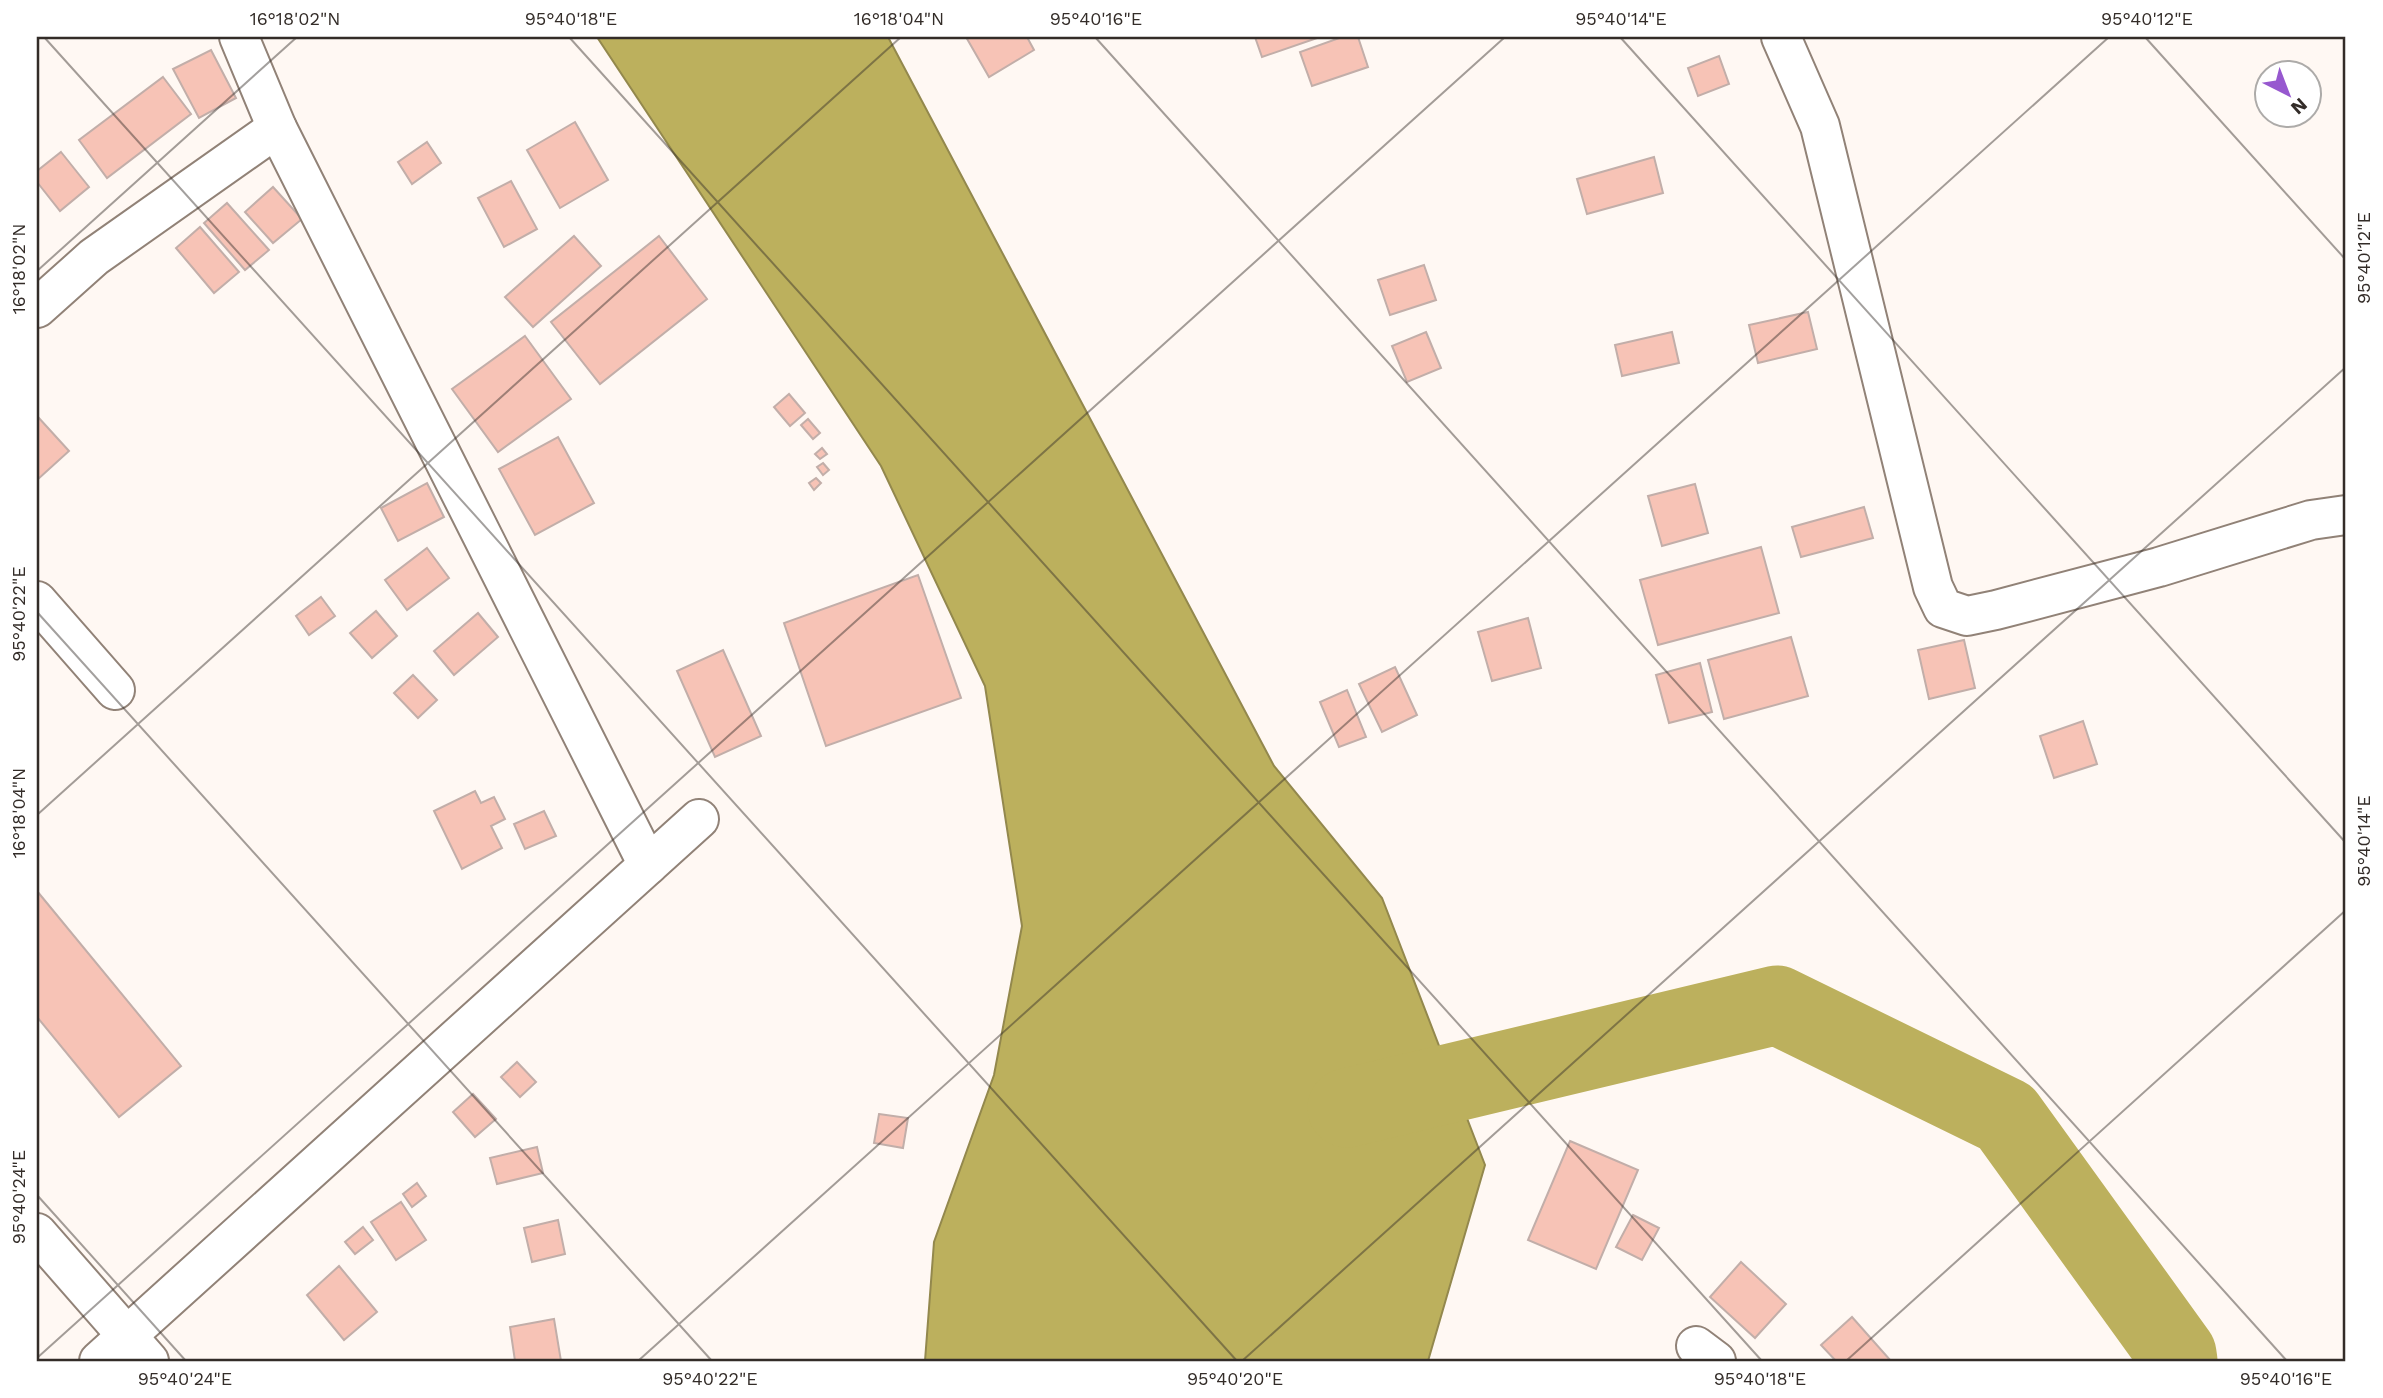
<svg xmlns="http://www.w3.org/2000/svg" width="2383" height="1398" font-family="'Work Sans',sans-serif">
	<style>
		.water { fill: #bcb05d; stroke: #93884d; stroke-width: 2 }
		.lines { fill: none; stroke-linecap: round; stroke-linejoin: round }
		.river { stroke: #bcb05d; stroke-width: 79 }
		.building { fill: #f7c3b6; stroke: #c2aea9; stroke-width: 2 }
		.minor-casing { stroke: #918277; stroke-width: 42 }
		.minor { stroke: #fff; stroke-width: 38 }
		.ticks { fill: none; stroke: #332c28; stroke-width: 2; stroke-opacity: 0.45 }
		.neatline { fill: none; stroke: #332c28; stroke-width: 2.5 }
		.ticks-label { font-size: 18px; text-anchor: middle; fill: #332c28 }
	</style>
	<rect width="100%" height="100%" fill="#fff8f3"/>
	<path class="water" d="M597,37H888L1274,766L1382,898L1485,1165L1428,1361H925L934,1242L994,1075L1022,926L985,686L881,466Z"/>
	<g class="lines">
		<path class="river" d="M1347,1108L1777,1005L2006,1117L2177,1354L2178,1361"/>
	</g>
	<g class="building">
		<path d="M966,37H1027L1034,50L989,77Z"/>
		<path d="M1255,37H1320L1262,57Z"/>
		<path d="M1342,37H1358L1368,67L1312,86L1300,52Z"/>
		<path d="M211,50L236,98L199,118L173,69Z"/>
		<path d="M1719,56L1729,84L1698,96L1688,68Z"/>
		<path d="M163,77L191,114L107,178L79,140Z"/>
		<path d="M575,122L608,180L560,208L527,150Z"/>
		<path d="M427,142L441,163L412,184L398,162Z"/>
		<path d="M61,152L89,187L60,211L37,182V171Z"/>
		<path d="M1654,157L1663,193L1587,214L1577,179Z"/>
		<path d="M511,181L537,229L504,247L478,198Z"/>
		<path d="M273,187L302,219L273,243L245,212Z"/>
		<path d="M227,203L269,250L245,270L204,223Z"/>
		<path d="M200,227L239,272L214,293L176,248Z"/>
		<path d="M574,236L601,266L533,327L505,297Z"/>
		<path d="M659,236L707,299L600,384L551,322Z"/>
		<path d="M1424,265L1436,300L1390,315L1378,280Z"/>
		<path d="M1808,312L1817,349L1758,363L1749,325Z"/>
		<path d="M1426,332L1441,368L1407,382L1392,346Z"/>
		<path d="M1672,332L1679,363L1622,376L1615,345Z"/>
		<path d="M525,336L571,399L498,452L452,389Z"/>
		<path d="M789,394L805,413L790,426L774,407Z"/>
		<path d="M38,417L69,451L37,480V419Z"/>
		<path d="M808,419L820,433L813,439L801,425Z"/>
		<path d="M558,437L594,503L535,535L499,469Z"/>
		<path d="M822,448L827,454L820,459L815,454Z"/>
		<path d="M823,463L829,470L823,475L817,467Z"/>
		<path d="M816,478L821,483L814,490L809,483Z"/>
		<path d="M427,483L444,517L398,541L381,508Z"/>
		<path d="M1695,484L1708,533L1662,546L1648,496Z"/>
		<path d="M1864,507L1873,538L1801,557L1792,527Z"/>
		<path d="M1761,547L1779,613L1658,645L1640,580Z"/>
		<path d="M427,548L449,578L407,610L385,580Z"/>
		<path d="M918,575L961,698L826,746L784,623Z"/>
		<path d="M321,597L335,616L309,635L296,616Z"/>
		<path d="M376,611L397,636L372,658L350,633Z"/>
		<path d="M478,613L498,637L454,675L434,651Z"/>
		<path d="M1528,618L1541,668L1492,681L1478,632Z"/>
		<path d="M1791,637L1808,696L1724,719L1708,660Z"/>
		<path d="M1964,640L1975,688L1929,699L1918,650Z"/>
		<path d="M723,650L761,736L715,757L677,671Z"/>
		<path d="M1700,663L1712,712L1669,723L1656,675Z"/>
		<path d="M1395,667L1417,715L1382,732L1359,684Z"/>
		<path d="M413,675L437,700L418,718L394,693Z"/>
		<path d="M1347,690L1366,737L1339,747L1320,702Z"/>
		<path d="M2083,721L2097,764L2054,778L2040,736Z"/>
		<path d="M475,791L481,803L494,797L505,819L491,826L502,848L462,869L434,811Z"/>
		<path d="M544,811L556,836L525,849L514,824Z"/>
		<path d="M37,891L181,1066L119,1117L37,1017Z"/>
		<path d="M517,1062L536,1082L520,1097L501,1077Z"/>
		<path d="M473,1094L496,1119L475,1137L453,1112Z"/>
		<path d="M879,1114L908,1118L903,1148L874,1143Z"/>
		<path d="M1570,1141L1638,1170L1596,1269L1528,1240Z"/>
		<path d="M537,1147L543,1173L497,1184L490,1158Z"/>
		<path d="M417,1183L426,1196L412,1207L403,1194Z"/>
		<path d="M401,1202L426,1240L396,1260L371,1222Z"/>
		<path d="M1633,1215L1659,1228L1642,1260L1616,1247Z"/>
		<path d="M558,1220L565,1254L532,1262L524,1228Z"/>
		<path d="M363,1227L373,1240L355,1254L345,1242Z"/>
		<path d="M1741,1262L1786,1304L1755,1338L1710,1297Z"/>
		<path d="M339,1266L377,1312L344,1340L307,1295Z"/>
		<path d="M1852,1317L1891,1361H1836L1821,1345Z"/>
		<path d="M554,1319L561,1361H515L510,1327Z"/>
	</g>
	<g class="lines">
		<defs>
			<g id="minor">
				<path d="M239,37L277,128L648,865"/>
				<path d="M1781,37L1820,126L1933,587L1943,608L1967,616L1996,610L2159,567L2311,520L2346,515"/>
				<path d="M37,308L94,257L277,128"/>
				<path d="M37,601L115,690"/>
				<path d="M37,1233L149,1361"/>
				<path d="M1696,1346L1716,1361"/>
				<path d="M99,1361L699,819"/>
			</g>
		</defs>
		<use href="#minor" class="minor-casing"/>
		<use href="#minor" class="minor"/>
	</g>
	<path class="ticks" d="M44,37L1237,1361M569,37L1762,1361M1095,37L2287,1361M1620,37L2346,843M2145,37L2346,260M37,271L297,37M37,612L712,1361M37,815L901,37M37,1195L186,1361M37,1358L1505,37M638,1361L2109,37M1242,1361L2346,367M1846,1361L2346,910"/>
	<rect width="2383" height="1398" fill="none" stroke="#ffffff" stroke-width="77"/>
	<g transform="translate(2288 94) rotate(138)"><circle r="33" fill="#ffffff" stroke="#adaba9" stroke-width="2"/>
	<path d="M0-5L12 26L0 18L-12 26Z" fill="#9758cf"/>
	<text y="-10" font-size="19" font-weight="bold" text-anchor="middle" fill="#332c28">N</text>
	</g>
	<rect x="38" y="38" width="2306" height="1322" class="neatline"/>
	<g class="ticks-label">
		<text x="295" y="25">16°18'02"N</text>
		<text x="571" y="25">95°40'18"E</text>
		<text x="899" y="25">16°18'04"N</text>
		<text x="1096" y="25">95°40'16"E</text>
		<text x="1621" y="25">95°40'14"E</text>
		<text x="2147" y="25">95°40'12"E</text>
		<text transform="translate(2364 258) rotate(-90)" y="6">95°40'12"E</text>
		<text transform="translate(19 269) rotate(-90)" y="6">16°18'02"N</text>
		<text transform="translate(19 614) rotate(-90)" y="6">95°40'22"E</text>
		<text transform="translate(19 813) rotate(-90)" y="6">16°18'04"N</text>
		<text transform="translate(2364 841) rotate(-90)" y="6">95°40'14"E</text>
		<text transform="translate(19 1197) rotate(-90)" y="6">95°40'24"E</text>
		<text x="185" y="1385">95°40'24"E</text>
		<text x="710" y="1385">95°40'22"E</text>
		<text x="1235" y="1385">95°40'20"E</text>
		<text x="1760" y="1385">95°40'18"E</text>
		<text x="2286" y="1385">95°40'16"E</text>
	</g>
</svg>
